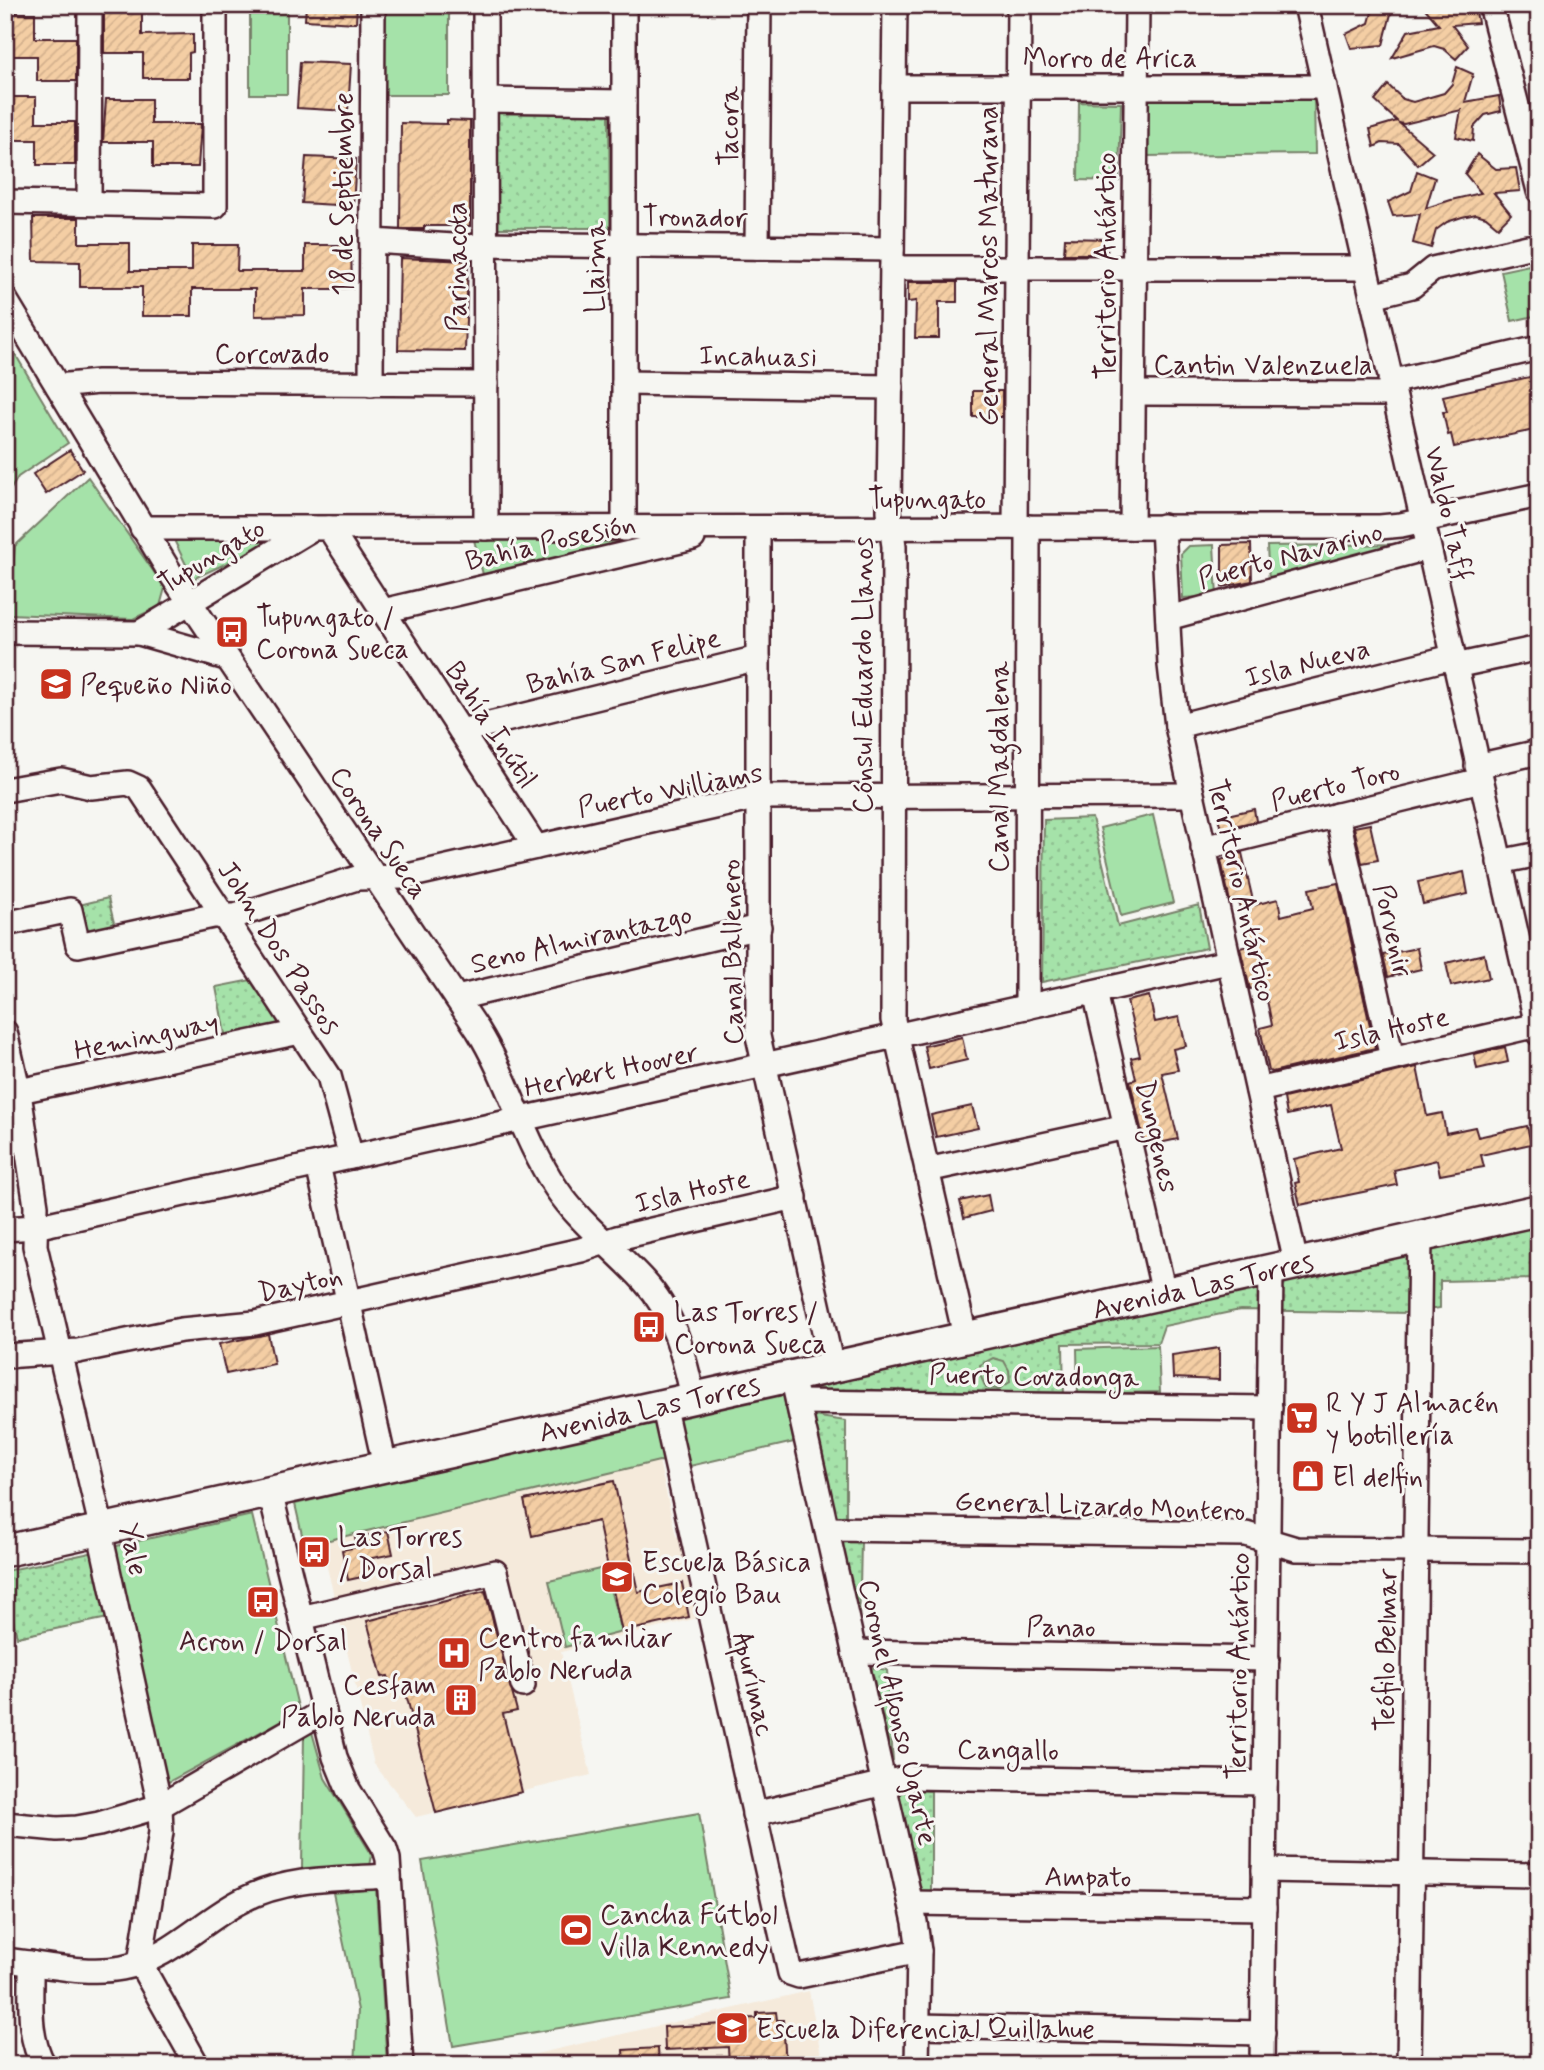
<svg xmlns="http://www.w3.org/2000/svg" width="1544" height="2070" font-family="Mynerve,sans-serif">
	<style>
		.built { fill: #f5eadb }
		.grass { fill: url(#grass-dots); stroke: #78806a; stroke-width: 2 }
		.park { fill: #a5e2a9; stroke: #78806a; stroke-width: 2 }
		.building { fill: url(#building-hatch); stroke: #4a1f2b; stroke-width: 2 }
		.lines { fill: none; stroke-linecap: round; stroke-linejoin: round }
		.minor-casing { stroke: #4a1f2b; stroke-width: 28 }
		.major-casing { stroke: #4a1f2b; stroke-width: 35 }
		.minor { stroke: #f6f6f2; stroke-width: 23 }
		.major { stroke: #f6f6f2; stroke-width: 30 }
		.labels { text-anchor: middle; stroke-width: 6; stroke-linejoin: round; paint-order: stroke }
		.street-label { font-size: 28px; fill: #4a1f2b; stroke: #f6f6f2 }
		.poi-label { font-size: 28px; fill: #4a1f2b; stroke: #f6f6f2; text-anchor: start }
	</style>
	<defs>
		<pattern id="grass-dots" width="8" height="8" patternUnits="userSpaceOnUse" patternTransform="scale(1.75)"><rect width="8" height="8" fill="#a5e2a9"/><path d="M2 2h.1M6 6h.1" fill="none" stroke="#90c192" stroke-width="1.8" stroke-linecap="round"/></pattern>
		<pattern id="building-hatch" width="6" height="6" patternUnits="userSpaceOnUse" patternTransform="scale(1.75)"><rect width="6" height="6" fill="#f4cea4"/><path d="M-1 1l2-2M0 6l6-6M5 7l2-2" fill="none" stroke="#d3b08d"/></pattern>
	</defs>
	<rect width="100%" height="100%" fill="#f6f6f2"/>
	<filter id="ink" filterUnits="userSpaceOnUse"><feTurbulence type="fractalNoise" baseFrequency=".0143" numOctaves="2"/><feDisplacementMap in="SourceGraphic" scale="14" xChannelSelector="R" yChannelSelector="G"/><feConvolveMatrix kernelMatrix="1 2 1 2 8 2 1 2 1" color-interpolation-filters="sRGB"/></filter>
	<g filter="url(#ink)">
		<g class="built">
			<path d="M659,1461L676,1536L681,1538L702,1617L561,1652L591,1775L416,1817L374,1764L321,1542Z"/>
			<path d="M809,1991L823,2065H488Z"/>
		</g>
		<g class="grass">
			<path d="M498,113H609L610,228H498Z"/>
			<path d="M1092,818L1118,926L1199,905L1207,948L1042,982L1044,820Z"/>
			<path d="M108,898L115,927L82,935L75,906Z"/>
			<path d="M256,979L288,1026L226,1039L216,987Z"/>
			<path d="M1539,1221V1279L1440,1281V1308L1409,1313L1240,1310L1164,1326L1158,1343L1063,1344L1064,1399L803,1392L801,1386Z"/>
			<path d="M813,1416L846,1421V1518H832Z"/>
			<path d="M838,1541L861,1542L859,1634Z"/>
			<path d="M95,1552L108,1618L17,1637L5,1585V1571Z"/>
			<path d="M871,1667L887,1670L893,1761Z"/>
			<path d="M907,1790L931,1791V1891L919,1892L896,1792Z"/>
		</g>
		<g class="park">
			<path d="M385,5H449V95H384Z"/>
			<rect x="250" y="11" width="37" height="83"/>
			<path d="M1314,95L1315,154L1145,156V96Z"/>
			<path d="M1079,102L1121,103L1119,181L1078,180Z"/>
			<path d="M1539,263V315L1512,321L1501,271Z"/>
			<path d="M5,337L68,443L18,477L5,499Z"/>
			<path d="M88,477L165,588L160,606L133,619L9,614L15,546Z"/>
			<path d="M174,540L274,541L193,579Z"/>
			<path d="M474,540L631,542L485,582Z"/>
			<path d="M1405,544L1269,582L1267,546Z"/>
			<path d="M1214,545L1217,596L1183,598L1181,554L1189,546Z"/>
			<path d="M1153,815L1173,903L1121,916L1100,828Z"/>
			<path d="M1158,1346L1160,1392L1078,1394L1077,1349Z"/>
			<path d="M993,1358L1004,1361L1009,1370L1010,1382L999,1389L986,1388L981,1377L980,1365Z"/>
			<path d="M782,1390L794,1442L690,1466L659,1461L321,1542L303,1539L295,1504Z"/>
			<path d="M252,1515L299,1711L165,1784L112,1547Z"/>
			<path d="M604,1568L622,1632L565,1647L549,1581Z"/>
			<path d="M312,1732L325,1778L372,1855L370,1866L302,1868L304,1735Z"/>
			<path d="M699,1813L731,1999L453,2046L422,1861Z"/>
			<path d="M376,1889L387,2065H355L358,2010L333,1893Z"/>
		</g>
		<g class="building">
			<path d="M306,5H357L356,23L305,20Z"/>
			<path d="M1374,5H1382L1392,10L1383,45L1351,48L1346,34L1369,23Z"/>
			<path d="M1422,5H1475L1478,23L1452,25L1468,46L1456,59L1444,49L1434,46L1392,58L1408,31L1439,25Z"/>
			<path d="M104,9H142V35L193,34V52L189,53V78H143V53H104Z"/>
			<path d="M5,13H35V38H76V81H37V56H5Z"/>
			<path d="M300,62L351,64L348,111L297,108Z"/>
			<path d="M1457,67L1473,74L1465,102L1499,96L1501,111L1485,115L1474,127L1473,141L1456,137L1461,110L1404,124L1399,123L1433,152L1418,165L1399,144L1382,143L1374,147L1370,129L1397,121L1375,101L1388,85L1403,99L1413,102L1444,93L1452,84Z"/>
			<path d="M5,97H36V122H75V165H37V140H5Z"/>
			<path d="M106,99H151V124H201L198,167H153V142H103Z"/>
			<path d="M447,120L470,121V226H424V229H400L401,123L447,124Z"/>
			<path d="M1477,154L1496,169L1516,168L1520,191L1494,193L1511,214L1498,227L1486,217L1476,214L1462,217L1447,222L1436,230L1431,248L1413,243L1420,214L1393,216L1388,202L1411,191L1417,171L1435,178L1426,208L1451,200L1481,193L1465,174Z"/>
			<path d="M306,157L356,159L353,206L302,203Z"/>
			<path d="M33,218H79V243H130V271H192V245H238L237,271H305V245H351L352,289H305V315L255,316V289H192V316H142V287H80V262L34,261Z"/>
			<path d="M1065,238L1108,239L1107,254H1064Z"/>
			<path d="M400,258L468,261L465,351L398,350Z"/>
			<path d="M908,282H957V302H939V338H915L916,301L908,302Z"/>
			<path d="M1539,375V429L1454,447L1451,434L1448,435L1443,412H1447L1443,396Z"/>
			<rect x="973" y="391" width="29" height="26"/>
			<path d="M70,450L83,470L46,494L33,474Z"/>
			<path d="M1251,544L1252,581L1222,587V545Z"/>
			<path d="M1254,809L1256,821L1221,829L1218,817Z"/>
			<path d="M1370,824L1378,860L1362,863L1354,827Z"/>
			<path d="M1242,853L1254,905L1278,899L1281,916L1313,908L1309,889L1338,883L1375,1048L1272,1072L1269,1071L1260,1028L1272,1025L1268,1005L1263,986L1250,989L1240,948L1248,946L1244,924L1238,900L1230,902L1221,860Z"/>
			<path d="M1464,872L1468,894L1423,904L1418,882Z"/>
			<path d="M1417,948L1421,969L1388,977L1383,955Z"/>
			<path d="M1484,954L1489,978L1451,986L1446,963Z"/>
			<path d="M1149,996L1155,1022L1179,1017L1186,1046L1173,1049L1178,1070L1162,1073L1178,1139L1145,1146L1130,1081L1136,1079L1131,1058L1140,1056L1127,1001Z"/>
			<path d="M962,1037L967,1060L929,1069L924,1046Z"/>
			<path d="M1505,1047L1508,1062L1477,1069L1474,1054Z"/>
			<path d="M1417,1067L1427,1116L1442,1113L1446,1133L1475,1127L1478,1137L1527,1126L1531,1144L1481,1155L1484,1167L1440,1175L1437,1160L1394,1170L1397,1185L1300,1205L1295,1183L1299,1182L1294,1159L1341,1148L1331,1105L1287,1115L1284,1098Z"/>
			<path d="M972,1106L978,1128L936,1137L931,1115Z"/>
			<path d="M988,1195L991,1211L964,1218L960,1201Z"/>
			<path d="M268,1334L274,1364L226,1374L219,1344Z"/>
			<path d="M1219,1348V1380L1173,1378L1172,1355Z"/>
			<path d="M614,1481L638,1592L682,1583L689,1617L622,1632L598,1521L532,1536L524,1500Z"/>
			<path d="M388,1531L393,1554L367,1559L371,1575L348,1580L342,1550L357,1547L355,1538Z"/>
			<path d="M485,1591L517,1711L503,1714L522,1792L436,1813L404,1686L392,1689L388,1676L382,1677L367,1621Z"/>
			<path d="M776,2012L777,2020H783L786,2065H729L728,2047L665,2050L664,2027L726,2024V2019L757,2018V2013Z"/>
			<path d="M658,2048L659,2065H624L623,2050Z"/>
		</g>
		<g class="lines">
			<defs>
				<g id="minor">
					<path d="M485,5L486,528"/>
					<path d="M624,5V529"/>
					<path d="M895,5L889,511L894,546L893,1020L965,1336"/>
					<path d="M1306,5L1539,1034"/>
					<path d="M1491,5L1539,191"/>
					<path d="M894,87H1325"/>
					<path d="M485,100L624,102"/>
					<path d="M5,202L215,206V5"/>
					<path d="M89,203L90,5"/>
					<path d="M372,241L470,247L485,244L892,249"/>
					<path d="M757,247L759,5"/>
					<path d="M892,268H1365"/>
					<path d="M1372,296L1412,286L1433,269L1528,247"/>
					<path d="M5,299L171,574L478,1030C509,1080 523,1139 556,1188C581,1225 614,1248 644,1281C674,1313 684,1356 693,1397"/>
					<path d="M1390,382L1539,348"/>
					<path d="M624,383L891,387"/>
					<path d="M371,384L373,5"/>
					<path d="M58,386L98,382L486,384"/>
					<path d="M1134,393L1393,394"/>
					<path d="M1163,526L1170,665L1177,726L1296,1263"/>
					<path d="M1015,527L1019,5"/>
					<path d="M1132,527L1137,5"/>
					<path d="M142,528L1380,527L1401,525L1539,495"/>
					<path d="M329,528L536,847"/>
					<path d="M758,529V1036L832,1367"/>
					<path d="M383,611L693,538"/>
					<path d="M1168,618L1427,548"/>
					<path d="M5,632L139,633L226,658"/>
					<path d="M139,633L313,528"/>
					<path d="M1455,666L1539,648"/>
					<path d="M1177,726L1452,657"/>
					<path d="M461,731L758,658"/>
					<path d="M1477,766L1539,752"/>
					<path d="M5,790L61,780L91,787L128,783L139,788L329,1076L351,1157"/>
					<path d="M1337,815L1392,1058"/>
					<path d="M1203,848L1481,780"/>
					<path d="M1499,862L1539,854"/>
					<path d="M5,924L70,910L78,945L213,916H235L357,878L403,877L759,797L1190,795"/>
					<path d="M1095,992L1164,1293"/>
					<path d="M457,998L759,927"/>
					<path d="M1027,1007L1028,527"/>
					<path d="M5,1032L19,1093L36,1206L35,1246L102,1530L103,1547L160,1806L161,1832L140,1963L197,2065"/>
					<path d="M1258,1090L1537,1025"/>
					<path d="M5,1094L300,1032"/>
					<path d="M318,1165L385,1466"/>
					<path d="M927,1170L1126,1127"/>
					<path d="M5,1229L35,1227L1228,962"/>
					<path d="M5,1356L78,1351L181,1330L255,1323L581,1250L617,1238L795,1197"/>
					<path d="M792,1376L915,1922L919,1951L917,2065"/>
					<path d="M798,1402L1270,1408"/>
					<path d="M663,1404L790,1973L799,1976L919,1951"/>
					<path d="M270,1492L335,1757L348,1789L385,1849L388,1859L401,2065"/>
					<path d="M827,1529L1246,1534L1296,1549L1539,1551"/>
					<path d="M301,1618L495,1572L523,1685"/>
					<path d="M854,1652L1267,1659"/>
					<path d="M754,1814L910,1777L1265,1783"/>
					<path d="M5,1824L57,1829L77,1828L99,1824L160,1806L324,1711"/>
					<path d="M1264,1870L1539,1875"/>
					<path d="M911,1903L1264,1908"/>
					<path d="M5,1960C43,1964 85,1975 122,1968C170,1959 201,1921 243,1900C287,1877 341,1879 389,1876"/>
					<path d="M31,1963C32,1995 26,2036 44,2065"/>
					<path d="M918,2026L1263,2033"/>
					<path d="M1262,2065L1271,1268"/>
					<path d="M1409,2065L1420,1235"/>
				</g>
				<g id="major">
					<path id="s1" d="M5,1551L1539,1210"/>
				</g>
			</defs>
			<use href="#minor" class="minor-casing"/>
			<use href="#major" class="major-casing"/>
			<use href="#minor" class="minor"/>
			<use href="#major" class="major"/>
		</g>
	</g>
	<defs>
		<symbol id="bus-square" viewBox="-11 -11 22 22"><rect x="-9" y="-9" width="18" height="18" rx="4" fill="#c8321e" stroke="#f6f6f2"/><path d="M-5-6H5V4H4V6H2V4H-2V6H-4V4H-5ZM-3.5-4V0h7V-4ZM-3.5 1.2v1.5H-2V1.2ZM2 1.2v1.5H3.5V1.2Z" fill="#fff"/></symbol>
		<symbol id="school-square" viewBox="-11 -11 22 22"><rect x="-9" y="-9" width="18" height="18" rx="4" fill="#c8321e" stroke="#f6f6f2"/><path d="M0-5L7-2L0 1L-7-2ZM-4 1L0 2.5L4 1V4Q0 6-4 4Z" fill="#fff"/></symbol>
		<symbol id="supermarket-square" viewBox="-11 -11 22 22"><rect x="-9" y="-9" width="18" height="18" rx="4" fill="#c8321e" stroke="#f6f6f2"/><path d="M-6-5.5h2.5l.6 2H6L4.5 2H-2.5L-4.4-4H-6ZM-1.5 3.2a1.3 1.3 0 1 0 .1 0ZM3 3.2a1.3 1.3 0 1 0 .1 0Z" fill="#fff"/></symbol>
		<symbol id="shop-square" viewBox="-11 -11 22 22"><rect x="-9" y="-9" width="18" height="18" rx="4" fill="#c8321e" stroke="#f6f6f2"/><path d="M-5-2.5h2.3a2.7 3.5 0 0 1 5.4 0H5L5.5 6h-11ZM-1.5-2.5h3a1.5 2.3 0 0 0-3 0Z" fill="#fff"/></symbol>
		<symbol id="hospital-square" viewBox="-11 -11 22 22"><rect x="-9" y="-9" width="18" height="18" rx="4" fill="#c8321e" stroke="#f6f6f2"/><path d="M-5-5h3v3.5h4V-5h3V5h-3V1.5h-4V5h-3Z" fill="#fff"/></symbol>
		<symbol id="building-square" viewBox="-11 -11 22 22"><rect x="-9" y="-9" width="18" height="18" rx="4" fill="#c8321e" stroke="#f6f6f2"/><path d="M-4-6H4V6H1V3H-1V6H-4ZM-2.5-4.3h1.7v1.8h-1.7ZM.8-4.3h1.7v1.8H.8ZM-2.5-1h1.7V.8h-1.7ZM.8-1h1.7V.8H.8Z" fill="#fff"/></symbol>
		<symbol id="stadium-square" viewBox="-11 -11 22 22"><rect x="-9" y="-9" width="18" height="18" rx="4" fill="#c8321e" stroke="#f6f6f2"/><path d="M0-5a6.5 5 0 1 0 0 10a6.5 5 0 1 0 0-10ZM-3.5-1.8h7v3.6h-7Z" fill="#fff"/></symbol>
	</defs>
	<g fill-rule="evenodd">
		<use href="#bus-square" x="213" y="613" width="38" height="38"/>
		<use href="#school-square" x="37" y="665" width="38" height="38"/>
		<use href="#bus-square" x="630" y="1308" width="38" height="38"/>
		<use href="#supermarket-square" x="1283" y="1399" width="38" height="38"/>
		<use href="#shop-square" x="1289" y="1457" width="38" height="38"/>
		<use href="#bus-square" x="295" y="1533" width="38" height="38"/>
		<use href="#school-square" x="598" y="1558" width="38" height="38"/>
		<use href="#bus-square" x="244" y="1583" width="38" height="38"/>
		<use href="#hospital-square" x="435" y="1634" width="38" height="38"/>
		<use href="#building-square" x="442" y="1681" width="38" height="38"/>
		<use href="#stadium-square" x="557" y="1911" width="38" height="38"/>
		<use href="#school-square" x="713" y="2009" width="38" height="38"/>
	</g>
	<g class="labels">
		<g class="street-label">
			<text x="1110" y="67">Morro de Arica</text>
			<text transform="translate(728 126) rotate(-89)" y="10">Tacora</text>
			<text transform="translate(342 194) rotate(-90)" y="10">18 de Septiembre</text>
			<text transform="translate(695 216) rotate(1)" y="10">Tronador</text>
			<text transform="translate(987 266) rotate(-90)" y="10">General Marcos Maturana</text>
			<text transform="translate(1105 266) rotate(-90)" y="10">Territorio Antártico</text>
			<text transform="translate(456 267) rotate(-90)" y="10">Parinacota</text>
			<text transform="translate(594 267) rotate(-90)" y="10">Llaima</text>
			<text x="272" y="363">Corcovado</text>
			<text transform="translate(758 355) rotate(1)" y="10">Incahuasi</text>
			<text x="1263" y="374">Cantin Valenzuela</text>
			<text x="927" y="508">Tupungato</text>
			<text transform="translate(1450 513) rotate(77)" y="10">Waldo Taff</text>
			<text transform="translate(550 541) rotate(-13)" y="10">Bahía Posesión</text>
			<text transform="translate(1290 554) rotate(-15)" y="10">Puerto Navarino</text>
			<text transform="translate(211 555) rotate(-31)" y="10">Tupungato</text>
			<text transform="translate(623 660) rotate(-14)" y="10">Bahía San Felipe</text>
			<text transform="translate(1307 662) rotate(-14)" y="10">Isla Nueva</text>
			<text transform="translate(862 675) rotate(-90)" y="10">Cónsul Eduardo Llanos</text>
			<text transform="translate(492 724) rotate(57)" y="10">Bahía Inútil</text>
			<text transform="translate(998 767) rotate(-90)" y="10">Canal Magdalena</text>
			<text transform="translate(1335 785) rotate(-14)" y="10">Puerto Toro</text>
			<text transform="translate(670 789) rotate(-11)" y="10">Puerto Williams</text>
			<text transform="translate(380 832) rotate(56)" y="10">Corona Sueca</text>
			<text transform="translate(1243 890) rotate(77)" y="10">Territorio Antártico</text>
			<text transform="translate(1394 930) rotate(77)" y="10">Porvenir</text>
			<text transform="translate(581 938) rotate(-13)" y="10">Seno Almirantazgo</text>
			<text transform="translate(280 947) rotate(57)" y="10">John Dos Passos</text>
			<text transform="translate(731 952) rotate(-91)" y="10">Canal Ballenero</text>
			<text transform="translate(1391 1028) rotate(-13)" y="10">Isla Hoste</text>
			<text transform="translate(146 1035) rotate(-12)" y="10">Hemingway</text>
			<text transform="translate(611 1069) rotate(-12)" y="10">Herbert Hoover</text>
			<text transform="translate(1158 1136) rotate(77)" y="10">Dungenes</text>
			<text transform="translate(692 1190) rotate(-13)" y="10">Isla Hoste</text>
			<text transform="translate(300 1283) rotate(-12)" y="10">Dayton</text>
			<text dy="10" stroke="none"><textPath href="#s1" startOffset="1227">Avenida Las Torres</textPath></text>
			<text transform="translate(1034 1375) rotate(1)" y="10">Puerto Covadonga</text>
			<text dy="10" stroke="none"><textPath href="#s1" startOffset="660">Avenida Las Torres</textPath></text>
			<text transform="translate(1100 1505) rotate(2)" y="10">General Lizardo Montero</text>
			<text transform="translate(135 1549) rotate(79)" y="10">Yale</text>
			<text transform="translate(1061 1626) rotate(1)" y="10">Panao</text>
			<text transform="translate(1385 1650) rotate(-89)" y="10">Teófilo Belmar</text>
			<text transform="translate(1237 1666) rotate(-89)" y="10">Territorio Antártico</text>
			<text transform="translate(755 1684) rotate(77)" y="10">Apurímac</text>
			<text transform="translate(899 1712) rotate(77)" y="10">Coronel Alfonso Ugarte</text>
			<text transform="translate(1008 1749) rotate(1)" y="10">Cangallo</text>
			<text transform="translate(1088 1876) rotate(1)" y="10">Ampato</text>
		</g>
		<g class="poi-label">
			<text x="256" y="626">Tupungato /<tspan x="256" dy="32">Corona Sueca</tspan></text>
			<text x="80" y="694">Pequeño Niño</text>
			<text x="674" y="1321">Las Torres /<tspan x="674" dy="32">Corona Sueca</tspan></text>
			<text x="1326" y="1412">R Y J Almacén<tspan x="1326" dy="32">y botillería</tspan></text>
			<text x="1332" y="1486">El delfin</text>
			<text x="338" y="1546">Las Torres<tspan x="338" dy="32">/ Dorsal</tspan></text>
			<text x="642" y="1571">Escuela Básica<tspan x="642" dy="32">Colegio Bau</tspan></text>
			<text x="478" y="1647">Centro familiar<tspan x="478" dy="32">Pablo Neruda</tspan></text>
			<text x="263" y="1650" text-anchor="middle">Acron / Dorsal</text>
			<text x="436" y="1694" text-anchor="end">Cesfam<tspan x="436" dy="32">Pablo Neruda</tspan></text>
			<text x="600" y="1924">Cancha Fútbol<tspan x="600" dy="32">Villa Kennedy</tspan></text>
			<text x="756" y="2038">Escuela Diferencial Quillahue</text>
		</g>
	</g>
	<rect width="1544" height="2070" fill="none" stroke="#f6f6f2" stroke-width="28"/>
	<rect x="14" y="14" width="1516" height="2042" fill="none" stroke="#4a1f2b" stroke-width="2.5" filter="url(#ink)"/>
</svg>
